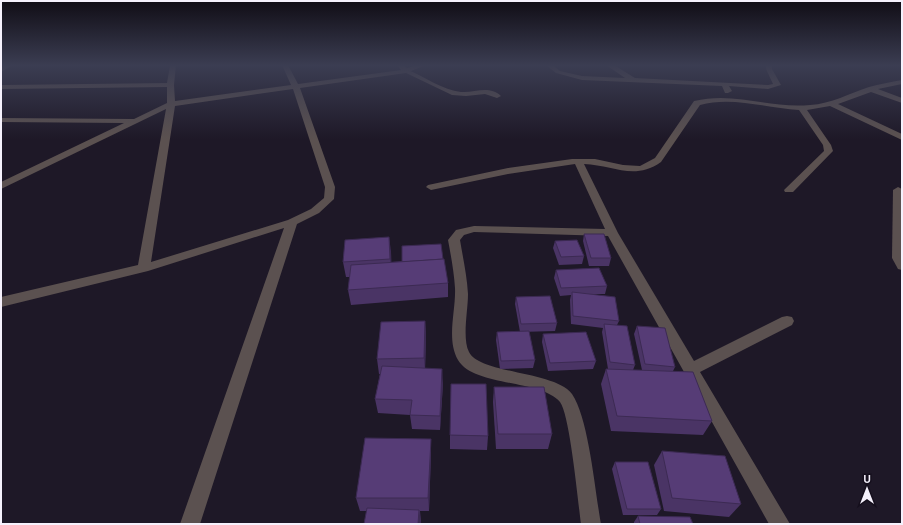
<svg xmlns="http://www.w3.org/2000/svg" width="903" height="525" font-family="Ubuntu,sans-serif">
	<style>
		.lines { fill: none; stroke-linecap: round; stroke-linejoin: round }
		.lane { fill: #5b5150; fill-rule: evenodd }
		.street { fill: #5b5150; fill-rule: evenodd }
		.wall { fill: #4a3465 }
		.shaded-wall { fill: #3c2a53 }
		.building { fill: #563c76; stroke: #3c2a53 }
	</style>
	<rect width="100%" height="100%" fill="#1e1827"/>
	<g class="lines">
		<path class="lane" d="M404,70H408C425,77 443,90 461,92C475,93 489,85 501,96L497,98L485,94L466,96L452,95L404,72Z"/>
		<g class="street">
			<path d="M5,65H13L1,72V67Z"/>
			<path d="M170,65H176L174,85L175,101L291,85L282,65H288L298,84L401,70L397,65H404L407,68L417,65H426L406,73L300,88L335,187L334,199L319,213L297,224L200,524H180L284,228L148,271L1,307V297L138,265L166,109L1,189V182L124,123L1,122V118L134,119L167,103V87L1,89V85L167,83ZM293,89L325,187L324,198L311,209L288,220L151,262L175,106Z"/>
			<path d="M546,65H553L560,71L582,76L625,78L606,65H614L635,78L768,85L773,84L766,69V65H772V69L781,85L768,89L729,86L732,91L728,93H725L722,86L582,80L556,73Z"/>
			<path d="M902,80V84L878,89L902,98V103L871,92L838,104L902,134V140L830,106L807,110L831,145L833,151L793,192H785L784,190L824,151L823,145L799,110C766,108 732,96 700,105L661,162C634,181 613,165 584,164L618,233L694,361L782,317L787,316L792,317L794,321L792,325L700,372L790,524H769L608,236L474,232L464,235L460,240C463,258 467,276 468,294C468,311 462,338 469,352C480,374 555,371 572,394C589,419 595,492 601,524H581C578,503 570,415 560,402C540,379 474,387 458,360C446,339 456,311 455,288C454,272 451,256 448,240L456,230L474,226L605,229L575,164L508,174L431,190L426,187L428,185L508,168L572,159H595L623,165L640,166L655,158L694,101C735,91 770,109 810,105C831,104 850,93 869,87C879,84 891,82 902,80Z"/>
			<path d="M898,187L902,189V270L898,269L892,258L893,190Z"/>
		</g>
	</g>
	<g class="wall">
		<path d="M584,234L611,258L609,266H589L583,241Z"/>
		<path d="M389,237L391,262L443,259L448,283V297L351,305L348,290L350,277H346L343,262Z"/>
		<path d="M555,241L584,256L582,264L559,265L553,248Z"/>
		<path d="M556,270L607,286L605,294H593L619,321L617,325L635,365L633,370H642L634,334L637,326L675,367L673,371L712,421L703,435L611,431L601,384L606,369H608L602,332L603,328L571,324L570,300L571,295L560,296L554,278Z"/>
		<path d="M516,297L557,323L555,331L520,332L515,304Z"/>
		<path d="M425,321L426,336L425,368L443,383L440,430L412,429L410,415L378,413L375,399L380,374H379L377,359Z"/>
		<path d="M497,332L535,360L533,368L500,369L496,340Z"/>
		<path d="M543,334L596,361L593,369L548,371L542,342Z"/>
		<path d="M494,387L552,434L548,449H496L493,402Z"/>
		<path d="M450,435L488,436L487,450L450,449Z"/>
		<path d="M431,439V453L429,511H420L421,522L366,511H360L356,498Z"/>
		<path d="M662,451L741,504L729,517L664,511L654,465Z"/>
		<path d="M615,462L661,509L657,515H623L612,469Z"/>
		<path d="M638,516L693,524H634V522Z"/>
	</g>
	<g class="shaded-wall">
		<path d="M389,237L391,251L392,273L390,259Z"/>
		<path d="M425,321L426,336L425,373L424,358Z"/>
		<path d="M442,369L443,383L440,430V416Z"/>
		<path d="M431,439V453L429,511L428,498Z"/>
		<path d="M419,510L421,522V524H418Z"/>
	</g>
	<g class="building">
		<path d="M584,234H604L611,258H591Z"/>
		<path d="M389,237L390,259L343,262L345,240Z"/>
		<path d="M577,240L584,256L561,257L555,241Z"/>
		<path d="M441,244L443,259L402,262V246Z"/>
		<path d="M444,259L448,283L348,290L351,265Z"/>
		<path d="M599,268L607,286L561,288L556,270Z"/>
		<path d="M572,292L615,297L619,321L573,316Z"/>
		<path d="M550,296L557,323L521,324L516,297Z"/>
		<path d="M425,321L424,358L377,359L381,322Z"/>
		<path d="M604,324L627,326L635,365L610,362Z"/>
		<path d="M637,326L665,328L675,367L645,364Z"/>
		<path d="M529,331L535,360L501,361L497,332Z"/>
		<path d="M586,332L596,361L550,363L543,334Z"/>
		<path d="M382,366L442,369L440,416L410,415L412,400L375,399Z"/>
		<path d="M606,369L693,372L712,421L617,416Z"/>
		<path d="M451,384H486L488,436L450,435Z"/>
		<path d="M494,387H544L552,434H498Z"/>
		<path d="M365,438L431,439L428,498H356Z"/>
		<path d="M662,451L725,456L741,504L672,498Z"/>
		<path d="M615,462H648L661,509H627Z"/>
		<path d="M367,508L419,510L418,524H364Z"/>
		<path d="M638,516L690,517L693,524H640Z"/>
	</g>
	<linearGradient id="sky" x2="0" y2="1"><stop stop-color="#100d15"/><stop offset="0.47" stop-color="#3b3d52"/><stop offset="1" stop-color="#3b3d52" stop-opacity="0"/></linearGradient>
	<rect width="903" height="139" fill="url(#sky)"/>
	<rect width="903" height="525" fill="none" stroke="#f5f1fc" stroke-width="4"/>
	<g transform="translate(867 489)" stroke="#150f1d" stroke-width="3" paint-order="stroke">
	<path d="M0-3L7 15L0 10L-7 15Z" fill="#f5f1fc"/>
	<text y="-6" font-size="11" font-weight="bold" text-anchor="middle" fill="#f5f1fc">U</text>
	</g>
</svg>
